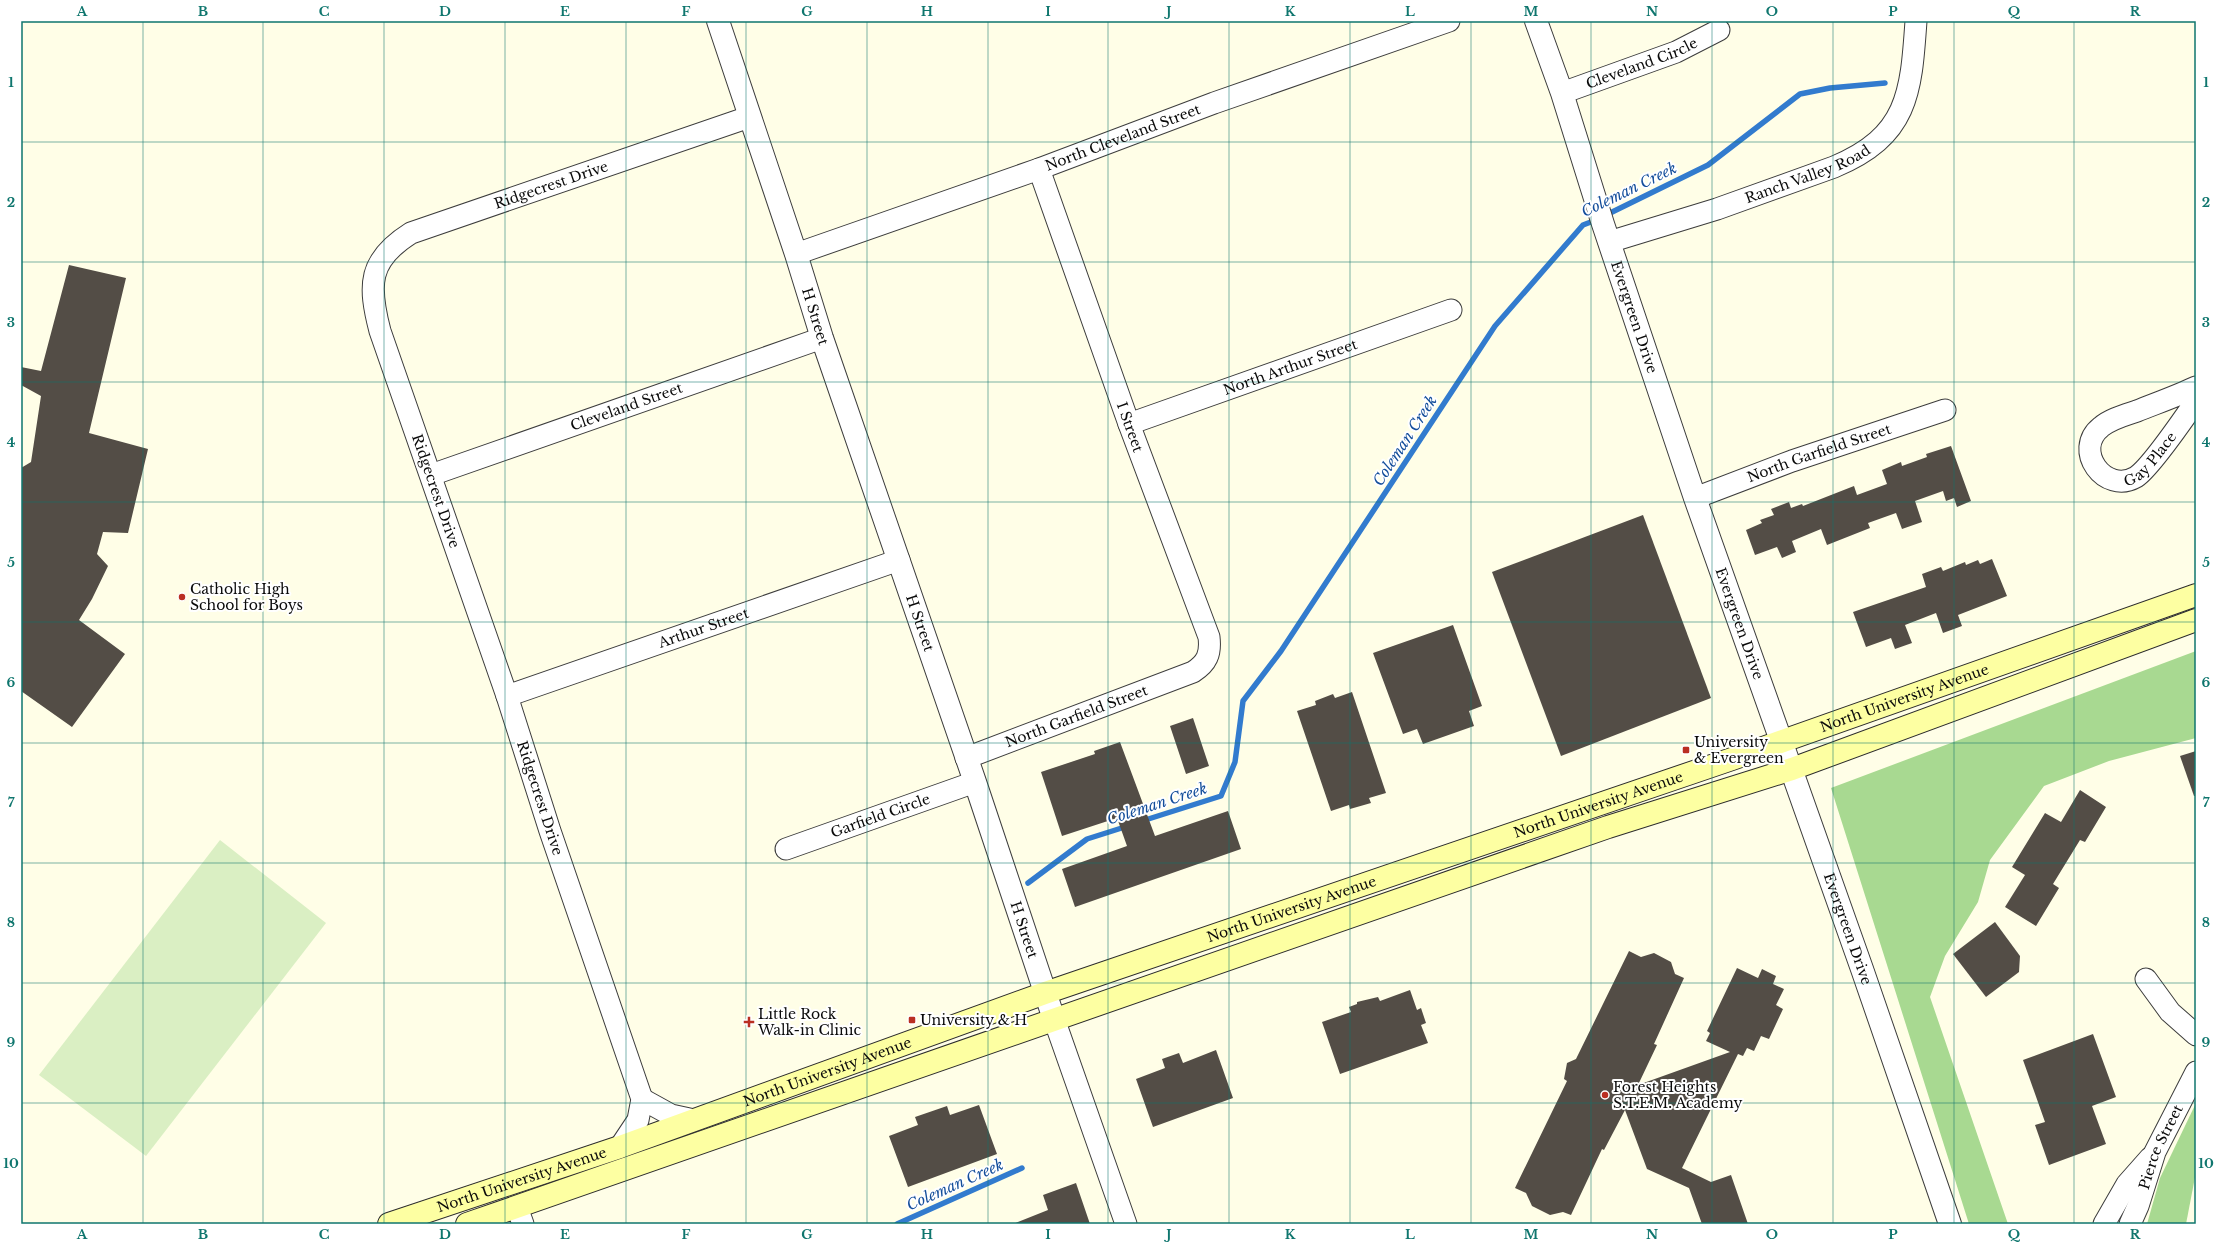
<svg xmlns="http://www.w3.org/2000/svg" width="2217" height="1245" font-family="'Libre Baskerville',serif">
	<style>
		.forest { fill: #a8d991 }
		.pitch { fill: #daefc3 }
		.lines { fill: none; stroke-linecap: round; stroke-linejoin: round }
		.stream { stroke: #327bce; stroke-width: 5.5 }
		.building { fill: #534d46 }
		.minor-casing { stroke: #3d3d3d; stroke-width: 23 }
		.tertiary-casing { stroke: #3d3d3d; stroke-width: 24 }
		.secondary-casing { stroke: #2c2c2c; stroke-width: 24 }
		.minor { stroke: #fff; stroke-width: 21 }
		.tertiary { stroke: #fff; stroke-width: 22 }
		.secondary { stroke: #fdffa2; stroke-width: 22 }
		.grid { fill: none; stroke: #0f766e; stroke-width: 1; stroke-opacity: 0.55 }
		.poi-dot { fill: #ba2f22; stroke: #fff; stroke-width: 1.5 }
		.labels { text-anchor: middle; stroke-width: 4; stroke-linejoin: round; paint-order: stroke }
		.street-label { font-size: 14px; fill: #0a0a0a; stroke: #fff }
		.poi-label { font-size: 14px; fill: #0a0a0a; stroke: #fff; text-anchor: start }
		.water-label { font-size: 15px; font-style: italic; fill: #144e9b; stroke: #fff }
		.neatline { fill: none; stroke: #0f766e; stroke-width: 1.5 }
		.grid-label { font-size: 13px; text-anchor: middle; font-weight: bold; fill: #0f766e }
	</style>
	<rect width="100%" height="100%" fill="#fffee7"/>
	<g class="forest">
		<path d="M2196,651V738L2109,761L2044,786L1990,860L1978,902L1945,956L1930,997L2008,1224H1969L1831,788Z"/>
		<path d="M2196,1103V1172L2186,1224H2147L2160,1178Z"/>
	</g>
	<path class="pitch" d="M220,840L326,923L146,1156L39,1075Z"/>
	<g class="lines">
		<g class="stream">
			<path d="M1604,216L1708,165L1800,94L1830,88L1885,83"/>
			<path d="M1142,821L1221,796L1235,762L1243,701L1281,651L1495,326L1583,225L1596,220"/>
			<path d="M1028,883L1087,839L1128,826"/>
			<path d="M897,1224L1022,1168"/>
		</g>
	</g>
	<g class="building">
		<path d="M69,265L126,278L89,433L148,449L128,533L103,532L97,554L108,566L92,599L79,620L125,654L72,727L21,691V468L31,462L41,396L21,385V367L41,371Z"/>
		<path d="M1951,446L1971,501L1957,507L1954,498L1946,501L1943,491L1915,501L1922,522L1902,529L1896,513L1868,523L1870,528L1827,545L1821,529L1792,541L1796,552L1782,558L1777,547L1755,555L1746,530L1762,523L1760,520L1774,515L1771,509L1789,502L1791,508L1802,504L1803,506L1854,486L1857,495L1887,484L1882,470L1901,462L1902,466L1927,457L1926,454Z"/>
		<path d="M1643,515L1711,698L1561,756L1492,572Z"/>
		<path d="M1992,559L2007,596L1958,615L1962,626L1943,633L1936,613L1905,625L1912,643L1895,649L1891,638L1866,647L1853,612L1926,587L1922,574L1941,567L1943,571L1965,562L1966,565L1978,560L1980,564Z"/>
		<path d="M1453,625L1482,706L1469,711L1474,726L1423,744L1417,729L1403,734L1373,653Z"/>
		<path d="M1352,692L1386,793L1369,798L1371,803L1350,809L1349,805L1331,811L1297,711L1316,705L1315,701L1333,694L1335,698Z"/>
		<path d="M1193,718L1209,766L1186,774L1170,726Z"/>
		<path d="M1120,742L1155,836L1228,811L1241,849L1075,907L1062,869L1127,846L1117,818L1062,836L1041,772L1095,754L1094,751Z"/>
		<path d="M2196,751V796H2194L2180,756Z"/>
		<path d="M2080,790L2106,807L2085,842L2080,840L2053,884L2059,888L2036,926L2005,907L2025,875L2012,867L2045,813L2061,822Z"/>
		<path d="M1995,922L2020,956L2019,972L1986,997L1953,954Z"/>
		<path d="M1629,951L1641,957L1654,953L1671,962L1675,974L1684,978L1654,1044L1657,1045L1638,1085L1730,1052L1706,1041L1710,1033L1707,1031L1737,968L1758,978L1762,969L1776,976L1773,984L1784,989L1776,1005L1783,1009L1769,1039L1761,1036L1754,1051L1747,1048L1743,1056L1738,1054L1682,1168L1711,1182L1731,1175L1748,1224H1702L1689,1188L1647,1169L1625,1110L1604,1150L1602,1149L1571,1215L1563,1212L1550,1215L1532,1206L1526,1193L1515,1188L1567,1081L1564,1079L1567,1063L1576,1059Z"/>
		<path d="M1410,990L1417,1010L1421,1008L1426,1023L1421,1025L1428,1043L1340,1074L1322,1022L1351,1012L1349,1007L1357,1004V1002L1378,997L1380,1001Z"/>
		<path d="M2093,1034L2116,1097L2092,1106L2106,1144L2049,1165L2035,1125L2045,1122L2023,1060Z"/>
		<path d="M1216,1050L1233,1098L1153,1127L1136,1079L1165,1068L1162,1059L1179,1053L1183,1063Z"/>
		<path d="M979,1105L997,1154L908,1187L889,1136L918,1125L915,1117L947,1106L950,1115Z"/>
		<path d="M1076,1183L1090,1224H1013L1048,1210L1043,1195Z"/>
	</g>
	<g class="lines">
		<defs>
			<g id="minor">
				<path id="s1" d="M1562,93L1676,52L1719,30"/>
				<path id="s2" d="M1609,242L1717,209L1834,167C1908,136 1911,94 1916,21"/>
				<path id="s3" d="M796,254L1039,169L1214,103L1449,21"/>
				<path id="s4" d="M2196,387C2177,396 2157,403 2137,411C2125,415 2110,419 2101,427C2072,450 2105,495 2136,477C2150,468 2185,417 2196,401"/>
				<path id="s5" d="M1129,424L1451,310"/>
				<path id="s6" d="M431,475L822,338"/>
				<path id="s7" d="M1695,498L1792,461L1945,410"/>
				<path id="s8" d="M507,696L899,560"/>
				<path id="s9" d="M966,758L1193,672C1207,663 1211,654 1209,637L1129,424L1039,169"/>
				<path id="s10" d="M786,849L975,782"/>
				<path d="M2146,979L2170,1012L2196,1035"/>
				<path d="M1054,1019L1126,1224"/>
				<path d="M642,1099L671,1115L694,1120"/>
				<path id="s11" d="M620,1147L638,1120L642,1099L550,831L507,696L380,331C368,285 368,260 411,233L749,117"/>
				<path d="M517,1207L523,1224"/>
				<path d="M2104,1224L2127,1184L2150,1158"/>
				<path id="s12" d="M2130,1224L2138,1206L2155,1152L2196,1072"/>
			</g>
			<g id="tertiary">
				<path id="s13" d="M718,21L796,254L822,338L975,782L1054,1019"/>
				<path id="s14" d="M1536,21L1562,93L1603,224L1695,498L1862,969L1950,1224"/>
			</g>
			<g id="secondary">
				<path id="s15" d="M389,1224L620,1147L1045,993L1732,759L2196,595"/>
				<path d="M467,1224L1608,827L1792,769L2196,620"/>
			</g>
		</defs>
		<use href="#minor" class="minor-casing"/>
		<use href="#tertiary" class="tertiary-casing"/>
		<use href="#secondary" class="secondary-casing"/>
		<use href="#minor" class="minor"/>
		<use href="#tertiary" class="tertiary"/>
		<use href="#secondary" class="secondary"/>
	</g>
	<path class="grid" d="M143,21V1224M263,21V1224M384,21V1224M505,21V1224M626,21V1224M746,21V1224M867,21V1224M988,21V1224M1108,21V1224M1229,21V1224M1350,21V1224M1471,21V1224M1591,21V1224M1712,21V1224M1833,21V1224M1954,21V1224M2074,21V1224M21,142H2196M21,262H2196M21,382H2196M21,502H2196M21,622H2196M21,743H2196M21,863H2196M21,983H2196M21,1103H2196"/>
	<g class="poi-dot">
		<circle cx="182" cy="597" r="4"/>
		<rect x="1682" y="746" width="8" height="8" rx="2"/>
		<rect x="908" y="1016" width="8" height="8" rx="2"/>
		<path d="M747 1016h4v4h4v4h-4v4h-4v-4h-4v-4h4z"/>
		<circle cx="1605" cy="1095" r="4"/>
	</g>
	<g class="labels">
		<g class="street-label">
			<text dy="5" stroke="none"><textPath href="#s1" startOffset="85">Cleveland Circle</textPath></text>
			<text dy="5" stroke="none"><textPath href="#s3" startOffset="347">North Cleveland Street</textPath></text>
			<text dy="5" stroke="none"><textPath href="#s2" startOffset="210">Ranch Valley Road</textPath></text>
			<text dy="5" stroke="none"><textPath href="#s11" startOffset="1127">Ridgecrest Drive</textPath></text>
			<text dy="5" stroke="none"><textPath href="#s13" startOffset="311">H Street</textPath></text>
			<text dy="5" stroke="none"><textPath href="#s14" startOffset="312">Evergreen Drive</textPath></text>
			<text dy="5" stroke="none"><textPath href="#s5" startOffset="171">North Arthur Street</textPath></text>
			<text dy="5" stroke="none"><textPath href="#s6" startOffset="207">Cleveland Street</textPath></text>
			<text transform="translate(1130 427) rotate(70)" y="5">I Street</text>
			<text dy="5" stroke="none"><textPath href="#s7" startOffset="132">North Garfield Street</textPath></text>
			<text dy="5" stroke="none"><textPath href="#s4" startOffset="216">Gay Place</textPath></text>
			<text transform="translate(436 491) rotate(71)" y="5">Ridgecrest Drive</text>
			<text dy="5" stroke="none"><textPath href="#s13" startOffset="635">H Street</textPath></text>
			<text dy="5" stroke="none"><textPath href="#s14" startOffset="636">Evergreen Drive</textPath></text>
			<text dy="5" stroke="none"><textPath href="#s8" startOffset="208">Arthur Street</textPath></text>
			<text dy="5" stroke="none"><textPath href="#s15" startOffset="1604">North University Avenue</textPath></text>
			<text dy="5" stroke="none"><textPath href="#s9" startOffset="118">North Garfield Street</textPath></text>
			<text transform="translate(540 798) rotate(72)" y="5">Ridgecrest Drive</text>
			<text dy="5" stroke="none"><textPath href="#s15" startOffset="1280">North University Avenue</textPath></text>
			<text dy="5" stroke="none"><textPath href="#s10" startOffset="100">Garfield Circle</textPath></text>
			<text dy="5" stroke="none"><textPath href="#s15" startOffset="956">North University Avenue</textPath></text>
			<text dy="5" stroke="none"><textPath href="#s14" startOffset="960">Evergreen Drive</textPath></text>
			<text dy="5" stroke="none"><textPath href="#s13" startOffset="959">H Street</textPath></text>
			<text dy="5" stroke="none"><textPath href="#s15" startOffset="464">North University Avenue</textPath></text>
			<text dy="5" stroke="none"><textPath href="#s12" startOffset="83">Pierce Street</textPath></text>
			<text dy="5" stroke="none"><textPath href="#s15" startOffset="140">North University Avenue</textPath></text>
		</g>
		<g class="poi-label">
			<text x="190" y="594">Catholic High<tspan x="190" dy="16">School for Boys</tspan></text>
			<text x="1694" y="747">University<tspan x="1694" dy="16">&amp; Evergreen</tspan></text>
			<text x="758" y="1019">Little Rock<tspan x="758" dy="16">Walk-in Clinic</tspan></text>
			<text x="920" y="1025">University &amp; H</text>
			<text x="1613" y="1092">Forest Heights<tspan x="1613" dy="16">S.T.E.M. Academy</tspan></text>
		</g>
		<g class="water-label">
			<text transform="translate(1629 190) rotate(-26)" y="5">Coleman Creek</text>
			<text transform="translate(1405 441) rotate(-57)" y="5">Coleman Creek</text>
			<text transform="translate(1157 804) rotate(-18)" y="5">Coleman Creek</text>
			<text transform="translate(955 1185) rotate(-24)" y="5">Coleman Creek</text>
		</g>
	</g>
	<rect width="2217" height="1245" fill="none" stroke="#ffffff" stroke-width="44"/>
	<rect x="22" y="22" width="2173" height="1201" class="neatline"/>
	<g class="grid-label">
		<text x="82" y="16">A</text>
		<text x="203" y="16">B</text>
		<text x="324" y="16">C</text>
		<text x="445" y="16">D</text>
		<text x="565" y="16">E</text>
		<text x="686" y="16">F</text>
		<text x="807" y="16">G</text>
		<text x="927" y="16">H</text>
		<text x="1048" y="16">I</text>
		<text x="1169" y="16">J</text>
		<text x="1290" y="16">K</text>
		<text x="1410" y="16">L</text>
		<text x="1531" y="16">M</text>
		<text x="1652" y="16">N</text>
		<text x="1772" y="16">O</text>
		<text x="1893" y="16">P</text>
		<text x="2014" y="16">Q</text>
		<text x="2135" y="16">R</text>
		<text x="11" y="87">1</text>
		<text x="2206" y="87">1</text>
		<text x="11" y="207">2</text>
		<text x="2206" y="207">2</text>
		<text x="11" y="327">3</text>
		<text x="2206" y="327">3</text>
		<text x="11" y="447">4</text>
		<text x="2206" y="447">4</text>
		<text x="11" y="567">5</text>
		<text x="2206" y="567">5</text>
		<text x="11" y="687">6</text>
		<text x="2206" y="687">6</text>
		<text x="11" y="807">7</text>
		<text x="2206" y="807">7</text>
		<text x="11" y="927">8</text>
		<text x="2206" y="927">8</text>
		<text x="11" y="1047">9</text>
		<text x="2206" y="1047">9</text>
		<text x="11" y="1168">10</text>
		<text x="2206" y="1168">10</text>
		<text x="82" y="1239">A</text>
		<text x="203" y="1239">B</text>
		<text x="324" y="1239">C</text>
		<text x="445" y="1239">D</text>
		<text x="565" y="1239">E</text>
		<text x="686" y="1239">F</text>
		<text x="807" y="1239">G</text>
		<text x="927" y="1239">H</text>
		<text x="1048" y="1239">I</text>
		<text x="1169" y="1239">J</text>
		<text x="1290" y="1239">K</text>
		<text x="1410" y="1239">L</text>
		<text x="1531" y="1239">M</text>
		<text x="1652" y="1239">N</text>
		<text x="1772" y="1239">O</text>
		<text x="1893" y="1239">P</text>
		<text x="2014" y="1239">Q</text>
		<text x="2135" y="1239">R</text>
	</g>
</svg>
